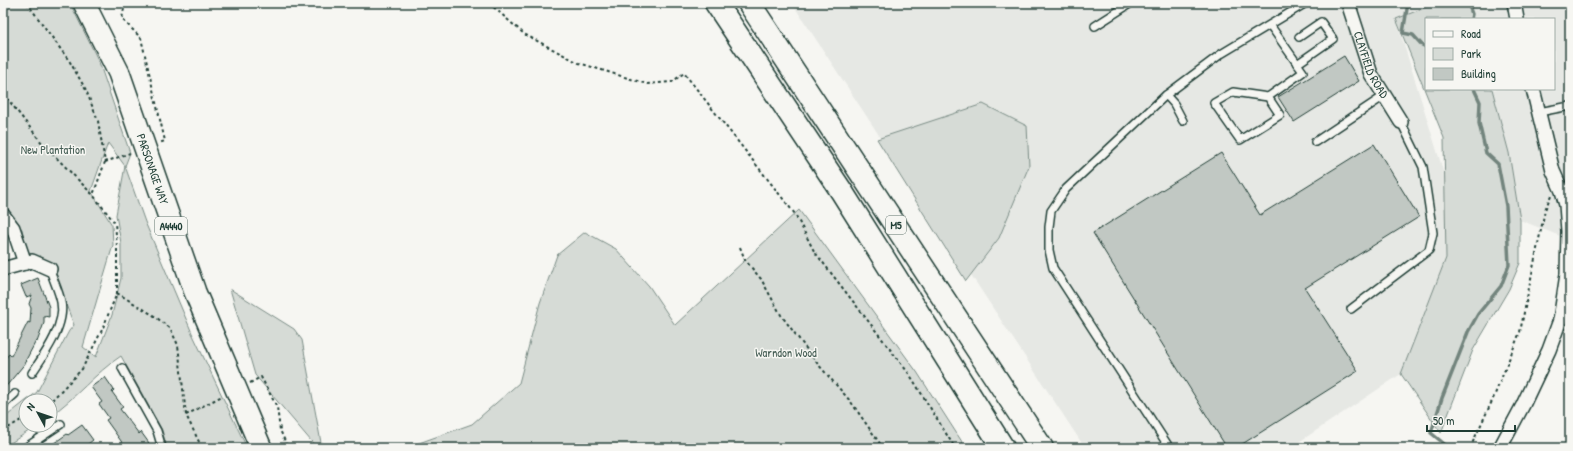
<svg xmlns="http://www.w3.org/2000/svg" width="1573" height="451" font-family="'Patrick Hand',sans-serif">
	<style>
		.built { fill: #e6e8e4 }
		.green { fill: #d6dbd6; stroke: #7a8c85; fill-rule: evenodd }
		.lines { fill: none; stroke-linecap: round; stroke-linejoin: round }
		.stream { stroke: #72847d; stroke-width: 3.5 }
		.building { fill: #c1c8c3; stroke: #1f3d34 }
		.lane-casing { stroke: #1f3d34; stroke-width: 10 }
		.street-casing { stroke: #1f3d34; stroke-width: 16 }
		.primary-casing { stroke: #1f3d34; stroke-width: 24 }
		.highway-casing { stroke: #1f3d34; stroke-width: 25 }
		.path { stroke: #1f3d34; stroke-width: 2; stroke-dasharray: 3 3; stroke-linecap: butt }
		.lane { stroke: #f6f6f2; stroke-width: 7 }
		.street { stroke: #f6f6f2; stroke-width: 13 }
		.primary { stroke: #f6f6f2; stroke-width: 21 }
		.highway { stroke: #f6f6f2; stroke-width: 22 }
		.labels { text-anchor: middle; stroke-width: 3; stroke-linejoin: round; paint-order: stroke }
		.shield { fill: #f6f6f2; stroke: #60746d; stroke-width: 1 }
		.shield-label { font-size: 11px; font-weight: bold; fill: #1f3d34 }
		.street-label { font-size: 12px; fill: #1f3d34; stroke: #f6f6f2 }
		.park-label { font-size: 12px; fill: #445d54; stroke: #f6f6f2 }
	</style>
	<rect width="100%" height="100%" fill="#f6f6f2"/>
	<filter id="ink" filterUnits="userSpaceOnUse"><feTurbulence type="fractalNoise" baseFrequency=".025" numOctaves="2"/><feDisplacementMap in="SourceGraphic" scale="8" xChannelSelector="R" yChannelSelector="G"/><feConvolveMatrix kernelMatrix="1 2 1 2 8 2 1 2 1" color-interpolation-filters="sRGB"/></filter>
	<g filter="url(#ink)">
		<g class="built">
			<path d="M792,3H1437L1396,19L1464,238L1401,374L1290,448H1085Z"/>
			<path d="M1469,3H1570V240L1520,220L1509,153L1492,89H1554V19H1473Z"/>
		</g>
		<g class="green">
			<path d="M3,3H70L99,62L130,153L125,166L145,222L192,333L247,448H167L162,430L121,356C95,373 76,398 50,416V401H26V425H38L3,448V419L37,392L69,331L74,325L54,274L28,258L22,229L3,208ZM108,143L125,166L116,215L121,243V278L112,315L96,357L83,347L113,245L112,225L91,191Z"/>
			<path d="M1437,3H1469L1473,19H1426V89H1492L1509,153L1520,220V263L1509,289L1473,350L1441,433L1401,374L1446,258L1444,138L1396,19Z"/>
			<path d="M983,104L1027,126L1029,166L999,238L966,281L877,139Z"/>
			<path d="M799,210L917,372L966,448H405L472,424L519,383L540,303L557,255L585,232L616,249L649,286L675,325Z"/>
			<path d="M230,289L294,329L302,340L322,448H317L255,375Z"/>
		</g>
		<g class="lines">
			<g class="stream">
				<path d="M1408,3L1403,33L1413,35L1422,45L1426,47"/>
				<path d="M1468,3L1472,14L1471,19"/>
				<path d="M1447,448L1448,447L1431,433L1442,398L1468,332L1478,314L1501,286L1509,265L1506,206L1498,164L1486,153L1479,123L1480,102L1474,89"/>
			</g>
		</g>
		<g class="building">
			<path d="M1344,56L1359,81L1294,122L1278,97Z"/>
			<path d="M1374,144L1419,217L1305,288L1358,371L1236,448H1227L1093,233L1221,153L1260,215Z"/>
			<path d="M38,278L49,307V317L44,316V323L37,342L36,341L26,360L27,361L3,390V361L9,354L11,356L28,322L30,323L31,308L29,304L32,295L26,297L21,285Z"/>
			<path d="M105,377L114,390L112,392L123,407L120,409L139,434L141,432L149,443L142,448H126L106,420L109,418L99,404L102,402L91,387Z"/>
			<path d="M82,425L93,440L83,448H47L67,434L68,435Z"/>
		</g>
		<g class="lines">
			<defs>
				<g id="lane">
					<path d="M1095,26L1131,3"/>
					<path d="M1297,64L1333,39L1321,22L1299,37"/>
					<path d="M1166,95L1174,104L1183,121"/>
					<path d="M1268,97L1280,115L1240,140L1214,103L1233,92L1268,97L1303,72L1270,25"/>
					<path d="M1539,112L1570,106"/>
					<path d="M1315,142L1384,96"/>
					<path d="M1351,309L1429,250L1433,233L1423,167L1401,122"/>
					<path d="M122,368L157,431L162,448"/>
					<path d="M32,373C44,355 66,325 61,302C59,291 53,280 50,269"/>
					<path d="M3,405L15,394"/>
					<path d="M1169,447L1053,268L1049,250V227L1051,211L1066,189L1166,95L1221,54L1306,3"/>
					<path d="M25,448L61,424"/>
				</g>
				<g id="street">
					<path id="s1" d="M1348,3L1371,74L1401,122"/>
					<path d="M1514,3L1517,19"/>
					<path d="M3,215L13,228L25,263"/>
					<path d="M3,269L32,261L50,269"/>
					<path d="M1500,448L1523,405L1549,350L1560,320L1567,274L1568,231L1566,205L1562,191L1553,171L1533,89"/>
				</g>
				<g id="primary">
					<path id="s2" d="M84,3L119,73L195,292L261,448"/>
				</g>
				<g id="highway">
					<path d="M716,3L842,192L1003,448"/>
					<path d="M749,3L1042,448"/>
				</g>
			</defs>
			<use href="#lane" class="lane-casing"/>
			<use href="#street" class="street-casing"/>
			<use href="#primary" class="primary-casing"/>
			<use href="#highway" class="highway-casing"/>
			<g class="path">
				<path d="M27,3L70,62L86,90L98,121L105,162L93,195"/>
				<path d="M125,3L122,19L141,38L165,141L159,143"/>
				<path d="M489,3L524,34L579,63L647,84L672,82L684,73L795,214L814,251L910,375L955,448"/>
				<path d="M3,93L42,143L93,195L115,223L117,247V293L102,330L82,369L50,402"/>
				<path d="M105,162L130,153"/>
				<path d="M740,247L745,260L761,279L781,315L817,363L851,402L883,448"/>
				<path d="M117,293L153,315L170,328L178,345L186,415L202,448"/>
				<path d="M250,383L261,377L277,407L280,430L288,448"/>
				<path d="M186,415L222,396"/>
				<path d="M3,431L26,417"/>
				<path d="M1470,448L1493,399L1520,332L1545,210L1551,195"/>
			</g>
			<use href="#lane" class="lane"/>
			<use href="#street" class="street"/>
			<use href="#primary" class="primary"/>
			<use href="#highway" class="highway"/>
		</g>
	</g>
	<g class="labels">
		<g class="shield">
			<rect x="886" y="216" width="20" height="18" rx="3"/>
			<rect x="155" y="217" width="32" height="18" rx="3"/>
		</g>
		<g class="shield-label">
			<text x="896" y="229">M5</text>
			<text x="171" y="230">A4440</text>
		</g>
		<g class="street-label">
			<text dy="4" stroke="none"><textPath href="#s1" startOffset="66">CLAYFIELD ROAD</textPath></text>
			<text dy="4" stroke="none"><textPath href="#s2" startOffset="180">PARSONAGE WAY</textPath></text>
		</g>
		<g class="park-label">
			<text x="53" y="154">New Plantation</text>
			<text x="786" y="357">Warndon Wood</text>
		</g>
	</g>
	<rect width="1573" height="451" fill="none" stroke="#f6f6f2" stroke-width="16"/>
	<rect x="8" y="8" width="1557" height="435" fill="none" stroke="#1f3d34" stroke-width="1.5" filter="url(#ink)"/>
	<rect x="1425" y="18" width="130" height="72" fill="#f6f6f2" stroke="#a0aca6"/>
	<rect x="1433" y="31" width="20" height="6" fill="#f6f6f2" stroke="#a0aca6"/>
	<text x="1461" y="38" font-size="12" fill="#1f3d34">Road</text>
	<rect x="1433" y="48" width="20" height="12" fill="#d6dbd6" stroke="#a0aca6"/>
	<text x="1461" y="58" font-size="12" fill="#1f3d34">Park</text>
	<rect x="1433" y="68" width="20" height="12" fill="#c1c8c3" stroke="#a0aca6"/>
	<text x="1461" y="78" font-size="12" fill="#1f3d34">Building</text>
	<g transform="translate(38 413) rotate(310)"><circle r="19" fill="#f6f6f2" stroke="#a0aca6"/>
	<path d="M0-3L7 15L0 10L-7 15Z" fill="#1f3d34"/>
	<text y="-6" font-size="11" font-weight="bold" text-anchor="middle" fill="#1f3d34">N</text>
	</g>
	<path d="M1427 425v6h88v-6" fill="none" stroke="#1f3d34" stroke-width="2"/>
	<text x="1433" y="425" font-size="12" fill="#1f3d34" stroke="#f6f6f2" stroke-width="3" paint-order="stroke">50 m</text>
</svg>
